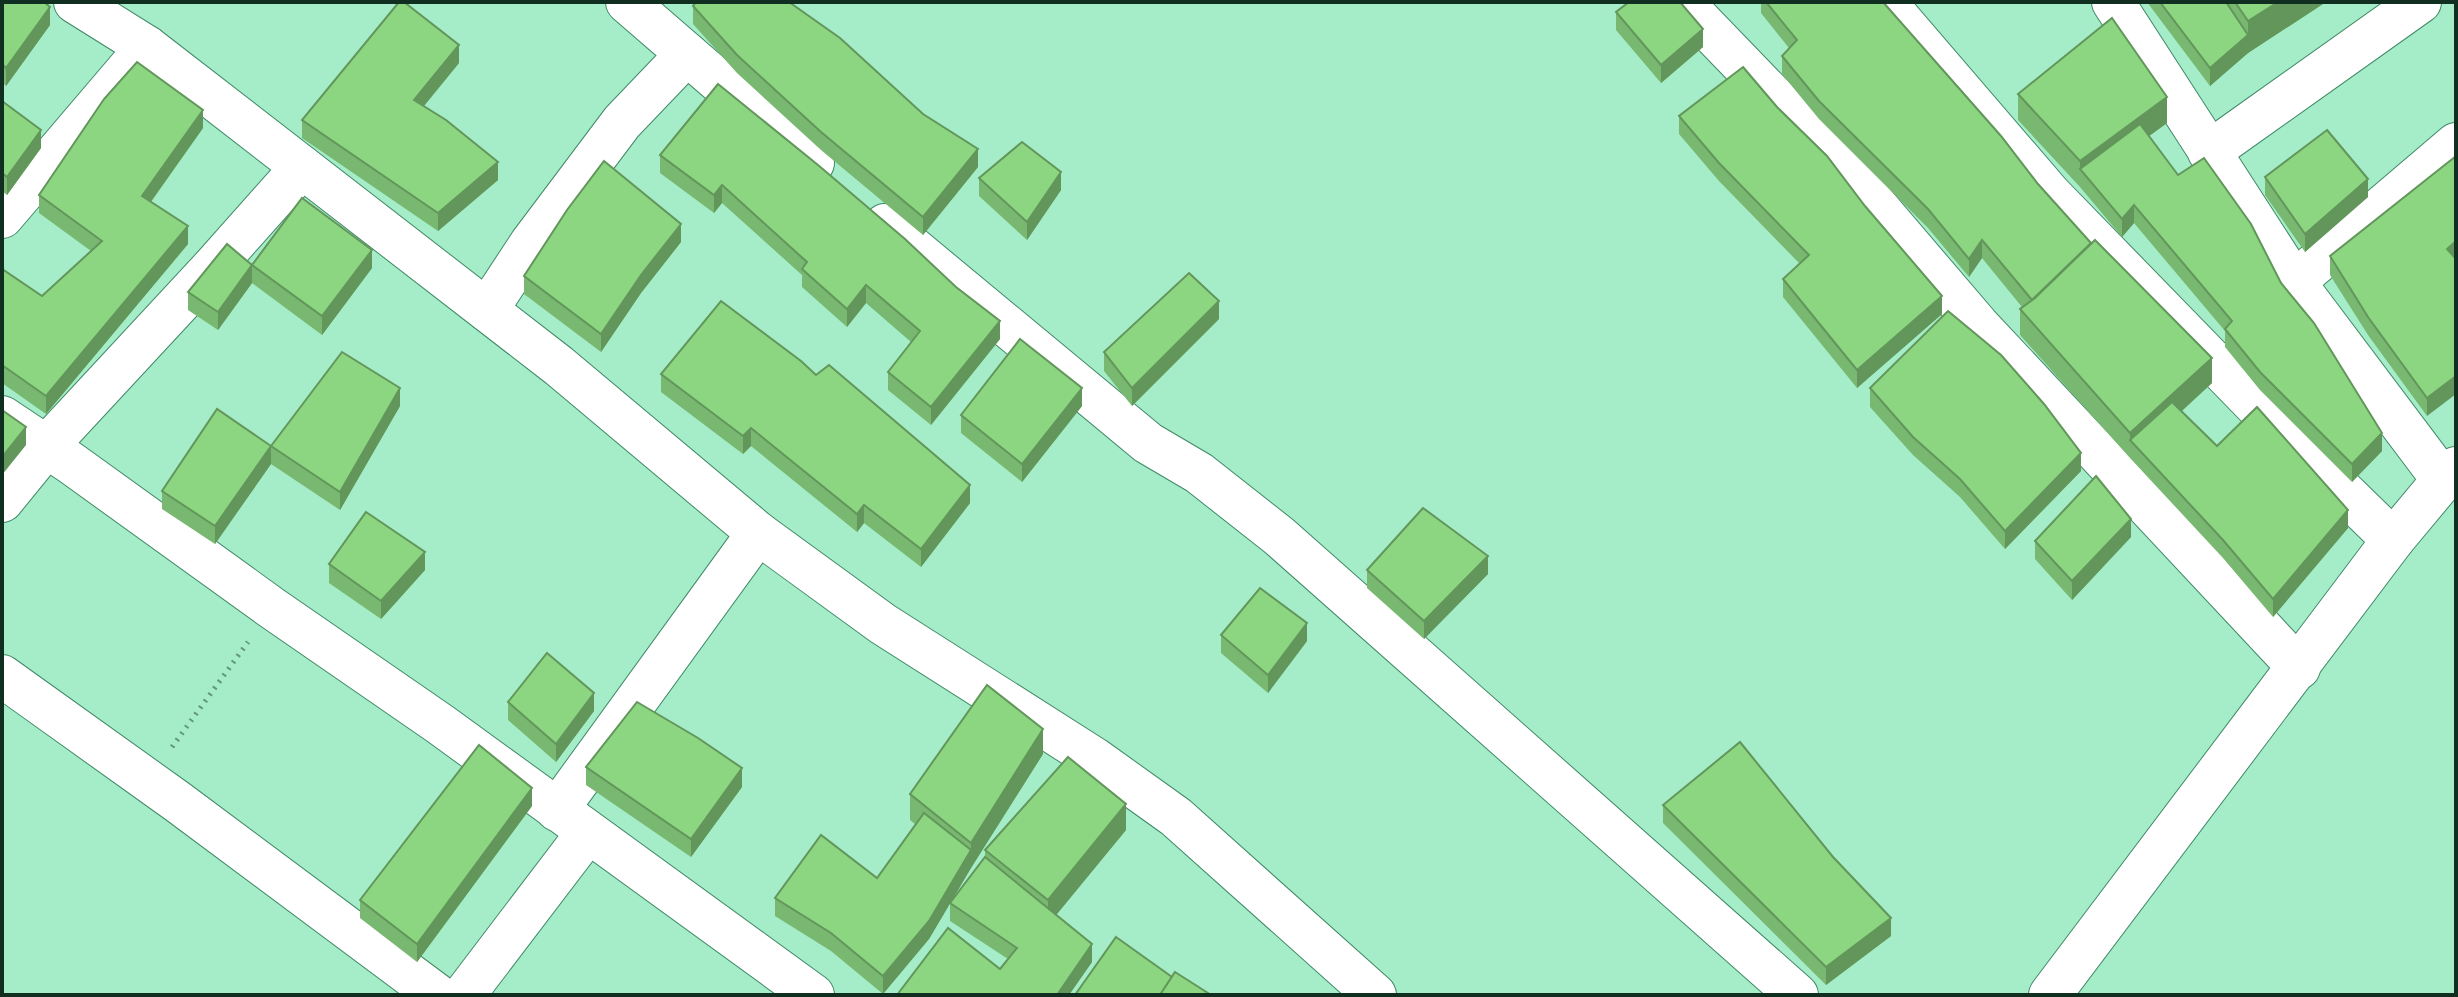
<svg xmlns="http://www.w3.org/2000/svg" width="2458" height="997" font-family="'Archivo Narrow',sans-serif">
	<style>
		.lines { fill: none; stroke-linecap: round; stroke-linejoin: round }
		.minor-casing { stroke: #408967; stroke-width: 44 }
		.path { stroke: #61977c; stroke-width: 5; stroke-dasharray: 2 6; stroke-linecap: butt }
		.minor { stroke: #fff; stroke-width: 42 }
		.wall { fill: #78b870 }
		.shaded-wall { fill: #62965b }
		.building { fill: #8cd682; stroke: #62965b; stroke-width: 2 }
	</style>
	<rect width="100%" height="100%" fill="#a4edc8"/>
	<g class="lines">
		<defs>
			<g id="minor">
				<path d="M75,2L147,47L559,366L758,533L883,624L1095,759L1176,817L1375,995"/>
				<path d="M627,2L813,163"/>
				<path d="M1682,2L1855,181L1978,325L2299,668"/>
				<path d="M1885,2L2050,194L2271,421L2393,540"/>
				<path d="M2113,2L2294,282L2443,480"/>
				<path d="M2209,152L2420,2"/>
				<path d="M2,217L147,47"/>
				<path d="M885,225L1148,443L1199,473L1279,536L1797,995"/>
				<path d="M2294,282L2456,144"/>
				<path d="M487,310L531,243L622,122L687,54"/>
				<path d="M2,417L71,463L272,608L440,724L813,995"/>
				<path d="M2,501L46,447L213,267L302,167"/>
				<path d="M2,676L178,802L437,995"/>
				<path d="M557,810L758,533"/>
				<path d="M464,995L588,832"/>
				<path d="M2050,995L2393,540L2443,480L2456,468"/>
			</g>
		</defs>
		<use href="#minor" class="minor-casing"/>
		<path class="path" d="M172,747L248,642"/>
		<use href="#minor" class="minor"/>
	</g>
	<g class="wall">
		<path d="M2,2L50,25L6,86L2,82Z"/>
		<path d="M1761,2H1883L2038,184L2212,383L2182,411L2217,446L2348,528L2273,617L2223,558L2130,458L2020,335V309L2022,307L1982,258L1969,277L1928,228L1819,119L1782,74V56L1789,48L1761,13Z"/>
		<path d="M2147,2H2326L2248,53L2210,86Z"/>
		<path d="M693,6L923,114L978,167L923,235L821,150L737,73L693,24Z"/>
		<path d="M1616,12L1703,47L1661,83L1616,30Z"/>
		<path d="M459,63L424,106L498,180L438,231L302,138V120Z"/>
		<path d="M718,84L1000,339L931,425L888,390V372L911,342L866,303L847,327L802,287V275L722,203L714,213L660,173V155Z"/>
		<path d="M2018,94L2167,123L2149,136L2178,175L2281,283L2382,451L2352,482L2260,390L2225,347V331L2134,223L2122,237L2080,187L2018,120Z"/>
		<path d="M2,101L41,148L7,195L2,191Z"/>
		<path d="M1679,116L1942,314L1857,388L1783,297V279L1800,264L1719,181L1679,134Z"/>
		<path d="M203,128L151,202L188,244L46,414L2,383V269L42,296L91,251L39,213V195Z"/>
		<path d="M2456,156L2427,416L2368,335L2330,275V256Z"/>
		<path d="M2265,177L2368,197L2305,252L2265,195Z"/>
		<path d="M979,178L1061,190L1027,240L979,196Z"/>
		<path d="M681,242L641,293L601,352L524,294V276Z"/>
		<path d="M252,265L372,268L322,335L252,283L218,330L188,310V292Z"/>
		<path d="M1219,319L1132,406L1104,371V352Z"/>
		<path d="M661,374L816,375L970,503L921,567L864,523L857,532L751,446L743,454L661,392Z"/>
		<path d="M1870,388L2081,471L2005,549L1960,497L1913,455L1870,407Z"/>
		<path d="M400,406L340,510L271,464L215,544L162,509V491L271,446Z"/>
		<path d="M1082,406L1022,482L961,433V415Z"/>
		<path d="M2131,537L2072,600L2035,559V541Z"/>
		<path d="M329,564L425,570L381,619L329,583Z"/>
		<path d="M1367,570L1488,574L1424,639L1367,588Z"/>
		<path d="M1221,635L1307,641L1268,693L1221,653Z"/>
		<path d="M508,702L594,711L556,762L508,720Z"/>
		<path d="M1043,754L971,868L929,939L883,994L831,951L775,916V898L877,878L915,824L910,820V794Z"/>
		<path d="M586,767L742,787L691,857L586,785Z"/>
		<path d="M1663,805L1891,936L1826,985L1663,823Z"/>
		<path d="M532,806L417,962L360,918V900Z"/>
		<path d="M1126,830L1056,915L1092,962L1069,995H897L1000,969L1008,959L950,921V903L985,857V850Z"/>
	</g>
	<g class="shaded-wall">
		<path d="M2278,2H2326L2248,53L2210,86V68L2248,35V21Z"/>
		<path d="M50,7V25L6,86V68Z"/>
		<path d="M1703,29V47L1661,83V65Z"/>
		<path d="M459,45V63L414,118V100Z"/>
		<path d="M2167,97V123L2089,180L2080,169V187V161Z"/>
		<path d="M203,110V128L142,214V196Z"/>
		<path d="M41,130V148L7,195V177Z"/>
		<path d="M978,149V167L923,235V217Z"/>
		<path d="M498,162V180L438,231V213Z"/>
		<path d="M1061,172V190L1027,240V222Z"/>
		<path d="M2368,179V197L2305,252V234Z"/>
		<path d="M722,185V203L714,213V195Z"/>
		<path d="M2134,205V223L2122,237V219Z"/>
		<path d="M681,224V242L641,293L601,352V334L641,275Z"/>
		<path d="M188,226V244L46,414V396Z"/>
		<path d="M1982,240V258L1969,277V259Z"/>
		<path d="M2456,241V259L2447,249Z"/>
		<path d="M372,250V268L322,335V316Z"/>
		<path d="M252,265V283L218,330V312Z"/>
		<path d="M866,285V303L847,327V309Z"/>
		<path d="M1942,296V314L1857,388V370Z"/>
		<path d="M1219,301V319L1132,406V388Z"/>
		<path d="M1000,321V339L931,425V407Z"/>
		<path d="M2212,358V383L2139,450L2130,440V433Z"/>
		<path d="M2456,376V394L2427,416V398Z"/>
		<path d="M400,388V406L340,510V492Z"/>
		<path d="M1082,388V406L1022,482V464Z"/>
		<path d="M26,427V445L2,475V457Z"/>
		<path d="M751,428V446L743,454V436Z"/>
		<path d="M2382,433V451L2352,482V464Z"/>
		<path d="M271,446V464L215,544V526Z"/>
		<path d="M2081,453V471L2005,549V531Z"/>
		<path d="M970,485V503L921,567V549Z"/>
		<path d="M864,505V523L857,532V514Z"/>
		<path d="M2348,510V528L2273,617V599Z"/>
		<path d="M2131,519V537L2072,600V581Z"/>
		<path d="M425,552V570L381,619V601Z"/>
		<path d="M1488,556V574L1424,639V621Z"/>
		<path d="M1307,623V641L1268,693V675Z"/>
		<path d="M594,693V711L556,762V744Z"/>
		<path d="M1043,729V754L971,868L929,939L883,994V976L971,850V843Z"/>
		<path d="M742,768V787L691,857V839Z"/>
		<path d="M532,788V806L417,962V944Z"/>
		<path d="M1126,804V830L1048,925V900Z"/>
		<path d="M1891,918V936L1826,985V967Z"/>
		<path d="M1092,944V962L1069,995H1057Z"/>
	</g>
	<g class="building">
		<path d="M2,2H44L50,7L6,68L2,64Z"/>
		<path d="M399,2H404L459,45L414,100L446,120L498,162L438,213L302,120Z"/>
		<path d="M696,2H789L840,38L923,114L978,149L923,217L821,132L737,55L693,6Z"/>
		<path d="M1629,2H1680L1703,29L1661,65L1616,12Z"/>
		<path d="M1766,2H1883L2001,136L2038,184L2091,243L2032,300L1982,240L1969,259L1928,209L1819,101L1782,56L1797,40Z"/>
		<path d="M2160,2H2226L2248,35L2210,68Z"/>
		<path d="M2235,2H2278L2248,21Z"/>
		<path d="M2112,18L2167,97L2080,161L2018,94Z"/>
		<path d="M137,62L203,110L142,196L188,226L46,396L2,365V269L42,296L102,241L39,195L104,99Z"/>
		<path d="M1743,67L1777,107L1827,156L1865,206L1942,296L1857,370L1783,279L1809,255L1719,163L1679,116Z"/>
		<path d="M718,84L818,165L905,239L956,287L1000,321L931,407L888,372L920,331L866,285L847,309L802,269L807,262L722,185L714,195L660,155Z"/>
		<path d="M2,101L41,130L7,177L2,173Z"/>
		<path d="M2140,124L2178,175L2204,158L2251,224L2281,283L2314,323L2382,433L2352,464L2260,372L2225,329L2232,321L2134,205L2122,219L2080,169Z"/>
		<path d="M2327,130L2368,179L2305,234L2265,177Z"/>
		<path d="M1022,142L1061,172L1027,222L979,178Z"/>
		<path d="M2456,156V241L2447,249L2456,259V376L2427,398L2368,317L2330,256Z"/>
		<path d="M604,161L681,224L641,275L601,334L524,276L567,210Z"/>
		<path d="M302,198L372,250L322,316L252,265L218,312L188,292L227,244L252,265Z"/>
		<path d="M2095,240L2212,358L2130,433L2020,309L2035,298Z"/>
		<path d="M1189,273L1219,301L1132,388L1104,352Z"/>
		<path d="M721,301L801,361L816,375L829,365L970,485L921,549L864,505L857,514L751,428L743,436L661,374Z"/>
		<path d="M1948,311L2001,355L2044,404L2081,453L2005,531L1960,479L1913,437L1870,388Z"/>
		<path d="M1020,339L1082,388L1022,464L961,415Z"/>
		<path d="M342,352L400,388L340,492L271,446L215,526L162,491L217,409L271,446Z"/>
		<path d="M2172,402L2217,446L2257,407L2348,510L2273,599L2223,540L2130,440Z"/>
		<path d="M2,410L26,427L2,457Z"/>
		<path d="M2096,476L2131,519L2072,581L2035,541Z"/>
		<path d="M1423,508L1488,556L1424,621L1367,570Z"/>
		<path d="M366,512L425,552L381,601L329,564Z"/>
		<path d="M1260,588L1307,623L1268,675L1221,635Z"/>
		<path d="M547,653L594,693L556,744L508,702Z"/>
		<path d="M987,685L1043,729L971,843L910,794Z"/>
		<path d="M637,702L698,738L742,768L691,839L586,767Z"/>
		<path d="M1740,742L1833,857L1891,918L1826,967L1663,805Z"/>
		<path d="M479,745L532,788L417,944L360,900Z"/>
		<path d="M1068,757L1126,804L1048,900L985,850Z"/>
		<path d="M924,813L971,850L929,921L883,976L831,933L775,898L821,835L877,878Z"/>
		<path d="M985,857L1092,944L1057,995H897L948,928L1000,969L1017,948L950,903Z"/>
		<path d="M1116,937L1172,977L1160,995H1075Z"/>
		<path d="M1175,972L1211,995H1160Z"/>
	</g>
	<rect width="2458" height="997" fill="none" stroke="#112f21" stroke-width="8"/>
</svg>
